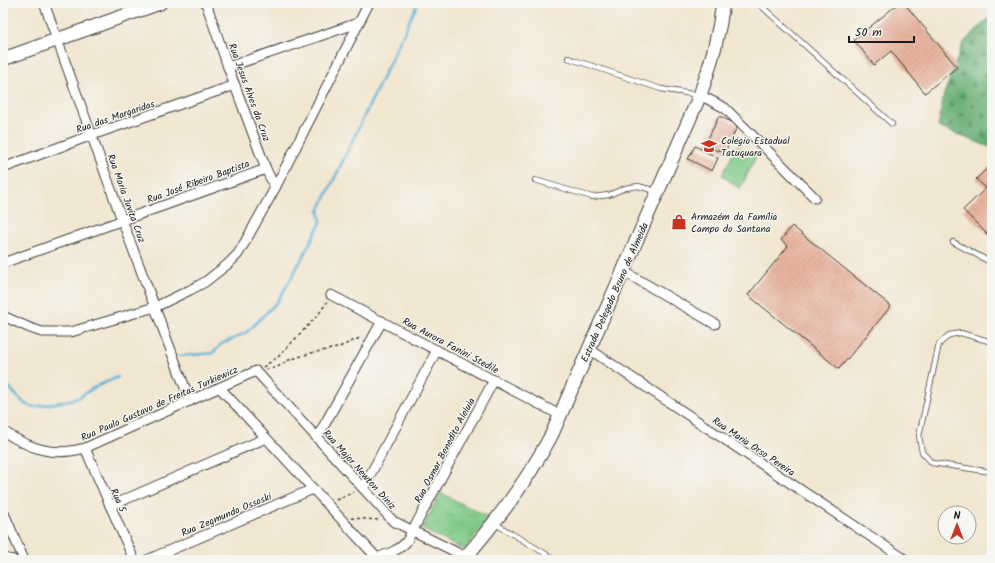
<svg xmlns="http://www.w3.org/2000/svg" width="995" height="563" font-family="Kalam,sans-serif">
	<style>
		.grass { fill: url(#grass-tufts); stroke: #4e7252 }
		.forest { fill: url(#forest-firs); stroke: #426448 }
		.pitch { fill: #7fc987; stroke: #4e7252 }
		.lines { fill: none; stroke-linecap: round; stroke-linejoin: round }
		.stream { stroke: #59b0d6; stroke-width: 2.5 }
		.building { fill: url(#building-hatch) }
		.lane-casing { stroke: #3c3a37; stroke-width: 6 }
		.street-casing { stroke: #3c3a37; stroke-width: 11 }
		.secondary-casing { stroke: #3c3a37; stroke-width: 15 }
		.path { stroke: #3c3a37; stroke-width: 1.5; stroke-dasharray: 3 3; stroke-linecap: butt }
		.lane { stroke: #fff; stroke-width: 4.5 }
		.street { stroke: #fff; stroke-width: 9 }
		.secondary { stroke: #fff; stroke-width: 13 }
		.labels { text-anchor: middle; stroke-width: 3; stroke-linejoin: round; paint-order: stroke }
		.street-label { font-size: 10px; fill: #1c1c1c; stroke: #f6f6f2 }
		.poi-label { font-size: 10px; fill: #1c1c1c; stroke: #f6f6f2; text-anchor: start }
	</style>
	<defs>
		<pattern id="grass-tufts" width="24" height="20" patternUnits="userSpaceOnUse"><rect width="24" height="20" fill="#7fc987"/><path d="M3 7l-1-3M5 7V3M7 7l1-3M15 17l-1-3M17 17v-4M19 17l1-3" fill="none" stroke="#6dac74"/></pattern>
		<pattern id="forest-firs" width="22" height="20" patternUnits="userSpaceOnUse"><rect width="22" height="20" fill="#67ad74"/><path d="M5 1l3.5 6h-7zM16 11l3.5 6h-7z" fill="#548c5e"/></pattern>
		<pattern id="building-hatch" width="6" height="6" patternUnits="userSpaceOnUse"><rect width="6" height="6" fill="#e8b49e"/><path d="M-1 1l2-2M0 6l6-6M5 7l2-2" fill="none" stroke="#c69a88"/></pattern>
	</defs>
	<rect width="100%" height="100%" fill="#f6f6f2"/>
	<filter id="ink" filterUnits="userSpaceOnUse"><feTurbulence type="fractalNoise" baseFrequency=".025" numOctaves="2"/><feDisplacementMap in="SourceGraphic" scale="8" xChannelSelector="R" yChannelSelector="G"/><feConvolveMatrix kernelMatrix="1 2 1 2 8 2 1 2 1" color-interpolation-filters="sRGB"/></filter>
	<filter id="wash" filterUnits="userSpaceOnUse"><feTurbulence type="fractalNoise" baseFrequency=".012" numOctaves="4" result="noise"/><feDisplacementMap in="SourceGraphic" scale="16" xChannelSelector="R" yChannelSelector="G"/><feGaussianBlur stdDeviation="0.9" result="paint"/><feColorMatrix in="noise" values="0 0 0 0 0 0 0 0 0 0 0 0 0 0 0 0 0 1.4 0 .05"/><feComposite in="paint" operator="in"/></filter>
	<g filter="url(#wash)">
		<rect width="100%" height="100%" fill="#f1e6d0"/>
		<path class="grass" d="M441,493L490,518L464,550L422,529Z"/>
		<path class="forest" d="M992,15V148L938,127L944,94L963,43Z"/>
		<path class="pitch" d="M737,146L756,157L740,189L722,175Z"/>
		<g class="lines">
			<g class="stream">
				<path d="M180,356L213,353L221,344L235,338L247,332L277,302L292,277L321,222L319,211L418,3"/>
				<path d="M3,379L14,393L25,404L33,407L56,403L78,398L95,387L118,377"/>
			</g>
		</g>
		<g id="blocks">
			<g class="building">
				<path d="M899,3H904L957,67L925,93L891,51L874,65L854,40Z"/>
				<path d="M719,116L738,125L725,152L719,149L718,151L705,145Z"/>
				<path d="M695,146L718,158L712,171L688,159Z"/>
				<path d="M992,164V239L963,210L986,188L976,179Z"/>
				<path d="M792,226L891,306L839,369L748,295L788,246L781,240Z"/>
			</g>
		</g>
	</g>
	<g filter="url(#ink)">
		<use href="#blocks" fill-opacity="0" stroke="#3c3a37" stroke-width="1"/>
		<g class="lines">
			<defs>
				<g id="lane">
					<path d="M758,3L892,124"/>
					<path d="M568,58L661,89L699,95"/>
					<path d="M535,180L592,197L609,195L625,188L638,186L656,191"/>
					<path d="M953,242L992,263"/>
					<path d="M992,342L961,333L949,335L939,344L919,436L922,452L932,463L992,472"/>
					<path d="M494,523L556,560"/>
				</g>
				<g id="street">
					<path d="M44,3L122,220L190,401"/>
					<path d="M206,3L228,67L266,169L275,188"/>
					<path d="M228,67L358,23"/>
					<path d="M700,95L725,108L815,198"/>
					<path d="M3,168L92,135L235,85"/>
					<path d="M3,263L266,169"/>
					<path d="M623,271L715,324"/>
					<path d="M331,295L560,415"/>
					<path d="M3,316L30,328L42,332H71L155,307L190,290L205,282L228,264L238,254L245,242L275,188L369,3"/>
					<path d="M589,349L906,560"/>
					<path d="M220,388L377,558L380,560"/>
					<path d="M3,431C30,449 53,457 85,448L256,371L393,521L466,557"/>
					<path d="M317,438L382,321"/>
					<path d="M85,448L134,560"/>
					<path d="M363,488L437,350"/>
					<path d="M110,506L266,438"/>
					<path d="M3,511L24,560"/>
					<path d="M3,558L13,560"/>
					<path d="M373,559C385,555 399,551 407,541L494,380"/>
					<path d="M147,560L313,489"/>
				</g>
				<g id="secondary">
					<path d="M3,59L160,3"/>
					<path d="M463,560C497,521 528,480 552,434L700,95C711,65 719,35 723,3"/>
				</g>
			</defs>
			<use href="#lane" class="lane-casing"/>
			<use href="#street" class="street-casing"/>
			<use href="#secondary" class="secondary-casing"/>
			<g class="path">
				<path d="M263,367L278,357L318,315L327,302"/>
				<path d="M266,369L276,368L289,360L311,353L337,348L362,337"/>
				<path d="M336,500L354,492"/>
				<path d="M351,518L380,520"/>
			</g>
			<use href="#lane" class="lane"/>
			<use href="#street" class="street"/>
			<use href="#secondary" class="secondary"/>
		</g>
	</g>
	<defs>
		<symbol id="school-bare" viewBox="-9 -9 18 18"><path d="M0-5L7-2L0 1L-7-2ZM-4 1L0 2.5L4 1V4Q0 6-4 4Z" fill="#c8321e" stroke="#f6f6f2" stroke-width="2.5" paint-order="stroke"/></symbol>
		<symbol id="shop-bare" viewBox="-9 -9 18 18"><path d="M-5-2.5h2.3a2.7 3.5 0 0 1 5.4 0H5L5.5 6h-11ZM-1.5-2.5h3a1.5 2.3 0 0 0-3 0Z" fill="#c8321e" stroke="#f6f6f2" stroke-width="2.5" paint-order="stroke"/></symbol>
	</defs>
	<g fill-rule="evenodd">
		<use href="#school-bare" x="698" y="135" width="22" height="22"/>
		<use href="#shop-bare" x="668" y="211" width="22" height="22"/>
	</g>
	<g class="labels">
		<g class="street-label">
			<text transform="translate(250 92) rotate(70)" y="4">Rua Jesus Alves da Cruz</text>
			<text transform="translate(115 116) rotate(-19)" y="4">Rua das Margaridas</text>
			<text transform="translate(198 181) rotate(-20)" y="4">Rua José Ribeiro Baptista</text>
			<text transform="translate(127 198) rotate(70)" y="4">Rua Maria Juvita Cruz</text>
			<text transform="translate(614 292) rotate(-66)" y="4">Estrada Delegado Bruno de Almeida</text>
			<text transform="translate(451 345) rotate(28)" y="4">Rua Aurora Fanini Stedile</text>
			<text transform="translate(159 403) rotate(-24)" y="4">Rua Paulo Gustavo de Freitas Turkiewicz</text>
			<text transform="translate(754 446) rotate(34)" y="4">Rua Maria Orso Pereira</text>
			<text transform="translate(444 450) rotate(-62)" y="4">Rua Osmar Benedito Aleluia</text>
			<text transform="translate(360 469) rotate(48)" y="4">Rua Major Newton Diniz</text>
			<text transform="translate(119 500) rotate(66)" y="4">Rua 5</text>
			<text transform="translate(226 514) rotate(-23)" y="4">Rua Zegmundo Ossoski</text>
		</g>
		<g class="poi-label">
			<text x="721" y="144">Colégio Estadual<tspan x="721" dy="12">Tatuquara</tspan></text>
			<text x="691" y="220">Armazém da Família<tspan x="691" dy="12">Campo do Santana</tspan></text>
		</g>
	</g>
	<rect width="995" height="563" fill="none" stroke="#f6f6f2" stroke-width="16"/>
	<g transform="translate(957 525)"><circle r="19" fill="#f6f6f2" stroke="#9f9f9c"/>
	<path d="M0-3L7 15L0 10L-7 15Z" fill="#c8321e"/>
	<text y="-6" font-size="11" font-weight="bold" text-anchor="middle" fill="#1c1c1c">N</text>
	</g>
	<path d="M849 36v6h65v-6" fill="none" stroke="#1c1c1c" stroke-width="2"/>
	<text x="855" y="36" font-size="12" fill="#1c1c1c" stroke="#f6f6f2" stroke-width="3" paint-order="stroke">50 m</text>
</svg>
